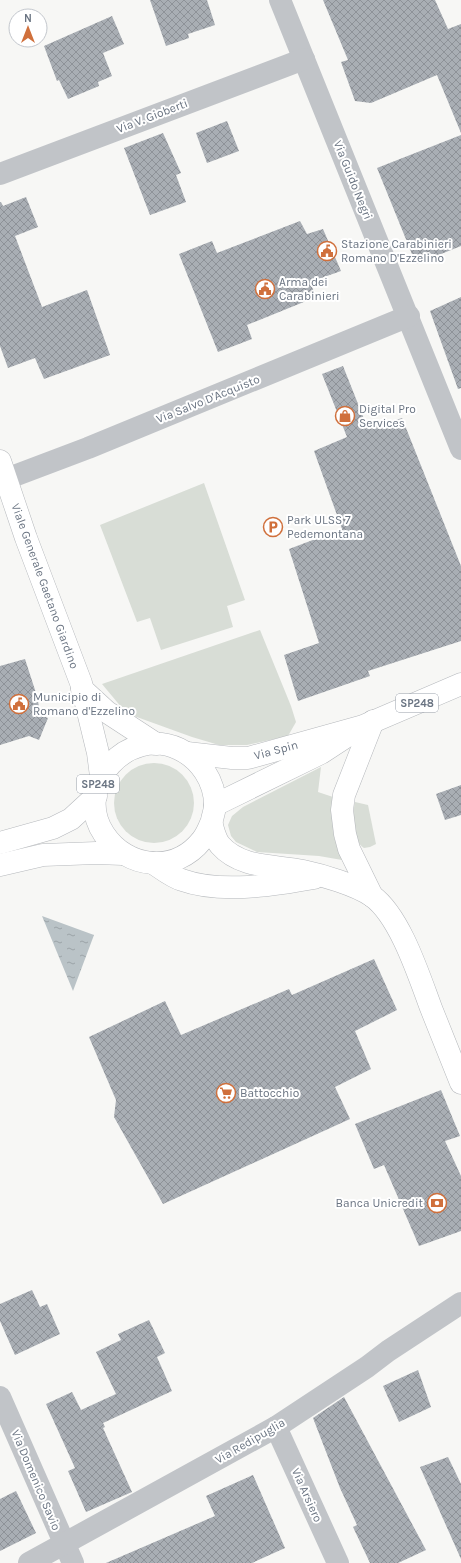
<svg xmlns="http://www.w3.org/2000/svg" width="461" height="1563" font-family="Karla,sans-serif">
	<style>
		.green { fill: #d8ddd6 }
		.water { fill: url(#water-ripples) }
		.building { fill: url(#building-cross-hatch) }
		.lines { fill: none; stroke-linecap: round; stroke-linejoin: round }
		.major-casing { stroke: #b5b8bc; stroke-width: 23 }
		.minor { stroke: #c1c4c8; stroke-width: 22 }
		.major { stroke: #fff; stroke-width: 22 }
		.labels { text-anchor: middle; stroke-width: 4; stroke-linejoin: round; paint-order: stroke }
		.shield { fill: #fff; stroke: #979ea8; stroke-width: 1 }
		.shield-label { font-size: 11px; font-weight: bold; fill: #6a7482 }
		.street-label { font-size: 12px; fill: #6a7482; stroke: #fff }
		.poi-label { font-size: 12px; fill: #6a7482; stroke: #fff; text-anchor: start }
	</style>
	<defs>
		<pattern id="water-ripples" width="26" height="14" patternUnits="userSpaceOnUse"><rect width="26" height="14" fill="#bac3c7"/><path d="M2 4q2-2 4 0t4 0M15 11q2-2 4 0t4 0" fill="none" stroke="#9ba3a7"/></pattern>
		<pattern id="building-cross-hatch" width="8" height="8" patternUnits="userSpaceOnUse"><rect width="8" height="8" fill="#a9aeb4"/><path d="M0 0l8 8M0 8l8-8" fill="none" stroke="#8e9298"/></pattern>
	</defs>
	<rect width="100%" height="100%" fill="#f7f7f5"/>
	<g class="green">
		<path d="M204,483L245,600L227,606L233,627L161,650L150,618L137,622L100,525Z"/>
		<path d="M260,630L291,706L296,722L288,736L247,745H219L192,737L134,716L122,708L102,684Z"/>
		<circle cx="154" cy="803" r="40"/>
		<path d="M321,767L318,792L333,797L334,837L342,860L319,856L257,852L236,842L231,836L228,825L232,816L243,807Z"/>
		<path d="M355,802L368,805L376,844L370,847L364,848C352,841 352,814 355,802Z"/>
	</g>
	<path class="water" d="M42,916L94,935L73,991Z"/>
	<g class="building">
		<path d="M150,0H207L215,25L188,34L189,38L166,46Z"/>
		<path d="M323,0H435L448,29L461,24V133L437,75L371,103L355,101L341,62L348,60Z"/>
		<path d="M112,16L124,44L103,53L112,76L98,82L99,86L68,99L59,80L57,81L44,46Z"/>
		<path d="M227,121L239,151L207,163L196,133Z"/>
		<path d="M163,133L181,173L176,175L186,202L150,215L124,148Z"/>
		<path d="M461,135V246L416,264L377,168Z"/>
		<path d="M26,197L38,227L15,236L42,307L87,290L110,355L44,379L35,358L8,368L0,346V202H1L3,206Z"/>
		<path d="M300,221L307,234L323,229L341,271L310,282L316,297L247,325L252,339L218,352L179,254L212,241L217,253Z"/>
		<path d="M461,297V388L458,389L430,311Z"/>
		<path d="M343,366L368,429L402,418L461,566V641L368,671L370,676L298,701L284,655L319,643L289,549L342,529L314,451L347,437L322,374Z"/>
		<path d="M25,659L36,693L41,715L48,718L39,740L29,736L0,745V666Z"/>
		<path d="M461,785V815L445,820L436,794Z"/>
		<path d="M374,959L397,1010L355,1031L371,1069L335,1087L350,1119L163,1204L114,1117L116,1100L89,1037L165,1001L181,1035L289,989L292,995Z"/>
		<path d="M441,1090L460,1136L445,1141L461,1176V1231L419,1246L384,1165L374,1169L355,1124Z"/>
		<path d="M32,1290L40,1307L47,1304L60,1334L15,1355L0,1321V1304Z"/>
		<path d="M149,1320L165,1353L157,1357L172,1391L103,1423L105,1427L103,1428L132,1492L86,1512L68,1471L75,1468L46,1404L72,1392L81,1410L116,1394L96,1352L121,1340L118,1334Z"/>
		<path d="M418,1370L431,1407L399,1422L383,1386Z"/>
		<path d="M344,1397L426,1550L398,1563H370L353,1527L357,1525L340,1488L313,1418Z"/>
		<path d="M448,1457L461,1484V1559L420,1467Z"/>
		<path d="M253,1475L285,1548L252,1563H106L215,1516L206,1496Z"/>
		<path d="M16,1491L36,1533L0,1551V1499Z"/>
	</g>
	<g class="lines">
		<defs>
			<g id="major">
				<path d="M0,461L26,538L81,683L98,753L101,776"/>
				<path d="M82,689L107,712L156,744"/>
				<path d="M187,753L232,758H248L363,726L461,684"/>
				<path d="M215,805L321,753L347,736"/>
				<path d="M211,823C209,828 206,835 202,840C175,874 127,869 104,834C72,786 128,725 179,749C200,759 215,781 215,805C215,810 213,815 212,820C211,826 216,840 220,845C241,869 276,865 303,871C322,875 356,885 372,896C400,916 419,976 431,1008C441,1033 451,1058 461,1083"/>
				<path d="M0,843L53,828L71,819L96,796"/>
				<path d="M153,863C162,869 172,877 182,880C221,894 275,885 314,878"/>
				<path d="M0,865L43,855L96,853L123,854"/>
				<path d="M372,896L349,849L345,834L342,810L344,795L373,721"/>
			</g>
		</defs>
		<use href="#major" class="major-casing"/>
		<g class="minor">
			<path d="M280,0L461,449"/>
			<path d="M0,174L304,59"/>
			<path d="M6,479L88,448L409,316"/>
			<path d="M0,1397L73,1563"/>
			<path d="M276,1427L338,1563"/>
			<path d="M29,1563L276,1427L367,1367L388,1351L461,1303"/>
		</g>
		<use href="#major" class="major"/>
	</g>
	<defs>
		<symbol id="civic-ring" viewBox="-11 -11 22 22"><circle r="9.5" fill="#fff" stroke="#d0703c" stroke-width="1.5"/><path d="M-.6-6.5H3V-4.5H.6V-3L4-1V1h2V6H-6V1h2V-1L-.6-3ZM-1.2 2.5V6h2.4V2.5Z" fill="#d0703c"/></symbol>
		<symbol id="shop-ring" viewBox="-11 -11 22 22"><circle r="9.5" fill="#fff" stroke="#d0703c" stroke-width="1.5"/><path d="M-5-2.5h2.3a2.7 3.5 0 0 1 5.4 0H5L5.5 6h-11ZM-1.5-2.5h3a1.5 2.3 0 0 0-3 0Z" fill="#d0703c"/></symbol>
		<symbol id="parking-ring" viewBox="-11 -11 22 22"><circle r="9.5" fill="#fff" stroke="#d0703c" stroke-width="1.5"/><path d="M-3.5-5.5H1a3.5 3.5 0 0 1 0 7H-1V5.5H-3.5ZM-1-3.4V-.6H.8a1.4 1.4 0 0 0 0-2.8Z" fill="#d0703c"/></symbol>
		<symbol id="supermarket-ring" viewBox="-11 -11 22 22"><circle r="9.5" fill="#fff" stroke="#d0703c" stroke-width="1.5"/><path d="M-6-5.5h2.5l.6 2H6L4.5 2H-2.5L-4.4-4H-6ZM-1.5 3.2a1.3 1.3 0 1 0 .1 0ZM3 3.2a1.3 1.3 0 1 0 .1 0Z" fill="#d0703c"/></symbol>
		<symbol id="bank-ring" viewBox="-11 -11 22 22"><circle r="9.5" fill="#fff" stroke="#d0703c" stroke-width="1.5"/><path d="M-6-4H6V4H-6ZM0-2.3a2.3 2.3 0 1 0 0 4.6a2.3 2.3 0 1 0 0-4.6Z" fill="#d0703c"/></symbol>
	</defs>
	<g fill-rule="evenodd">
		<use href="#civic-ring" x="316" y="240" width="22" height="22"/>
		<use href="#civic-ring" x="254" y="278" width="22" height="22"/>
		<use href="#shop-ring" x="334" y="405" width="22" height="22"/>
		<use href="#parking-ring" x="262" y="516" width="22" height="22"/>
		<use href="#civic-ring" x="8" y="693" width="22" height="22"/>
		<use href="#supermarket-ring" x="215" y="1082" width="22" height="22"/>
		<use href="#bank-ring" x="426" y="1192" width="22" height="22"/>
	</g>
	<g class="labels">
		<g class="shield">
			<rect x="396" y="694" width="42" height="18" rx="3"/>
			<rect x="77" y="775" width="42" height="18" rx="3"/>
		</g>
		<g class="shield-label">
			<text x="417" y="707">SP248</text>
			<text x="98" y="788">SP248</text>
		</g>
		<g class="street-label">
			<text transform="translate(152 116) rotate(-21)" y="4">Via V. Gioberti</text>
			<text transform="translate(353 180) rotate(68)" y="4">Via Guido Negri</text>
			<text transform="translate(208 399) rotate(-22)" y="4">Via Salvo D'Acquisto</text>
			<text transform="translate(45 586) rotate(70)" y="4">Viale Generale Gaetano Giardino</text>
			<text transform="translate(276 750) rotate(-15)" y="4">Via Spin</text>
			<text transform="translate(250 1441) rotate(-30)" y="4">Via Redipuglia</text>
			<text transform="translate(36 1480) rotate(67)" y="4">Via Domenico Savio</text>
			<text transform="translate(307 1495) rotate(66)" y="4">Via Arsiero</text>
		</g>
		<g class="poi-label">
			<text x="341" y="248">Stazione Carabinieri<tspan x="341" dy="14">Romano D'Ezzelino</tspan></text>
			<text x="279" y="286">Arma dei<tspan x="279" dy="14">Carabinieri</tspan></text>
			<text x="359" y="413">Digital Pro<tspan x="359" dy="14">Services</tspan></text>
			<text x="287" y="524">Park ULSS 7<tspan x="287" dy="14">Pedemontana</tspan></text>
			<text x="33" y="701">Municipio di<tspan x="33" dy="14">Romano d'Ezzelino</tspan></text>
			<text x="240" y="1097">Battocchio</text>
			<text x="423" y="1207" text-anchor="end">Banca Unicredit</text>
		</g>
	</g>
	<g transform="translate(28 28)"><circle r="19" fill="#ffffff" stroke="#c3c7cd"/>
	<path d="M0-3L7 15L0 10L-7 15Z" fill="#d0703c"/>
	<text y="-6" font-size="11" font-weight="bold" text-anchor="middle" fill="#6a7482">N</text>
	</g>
</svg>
